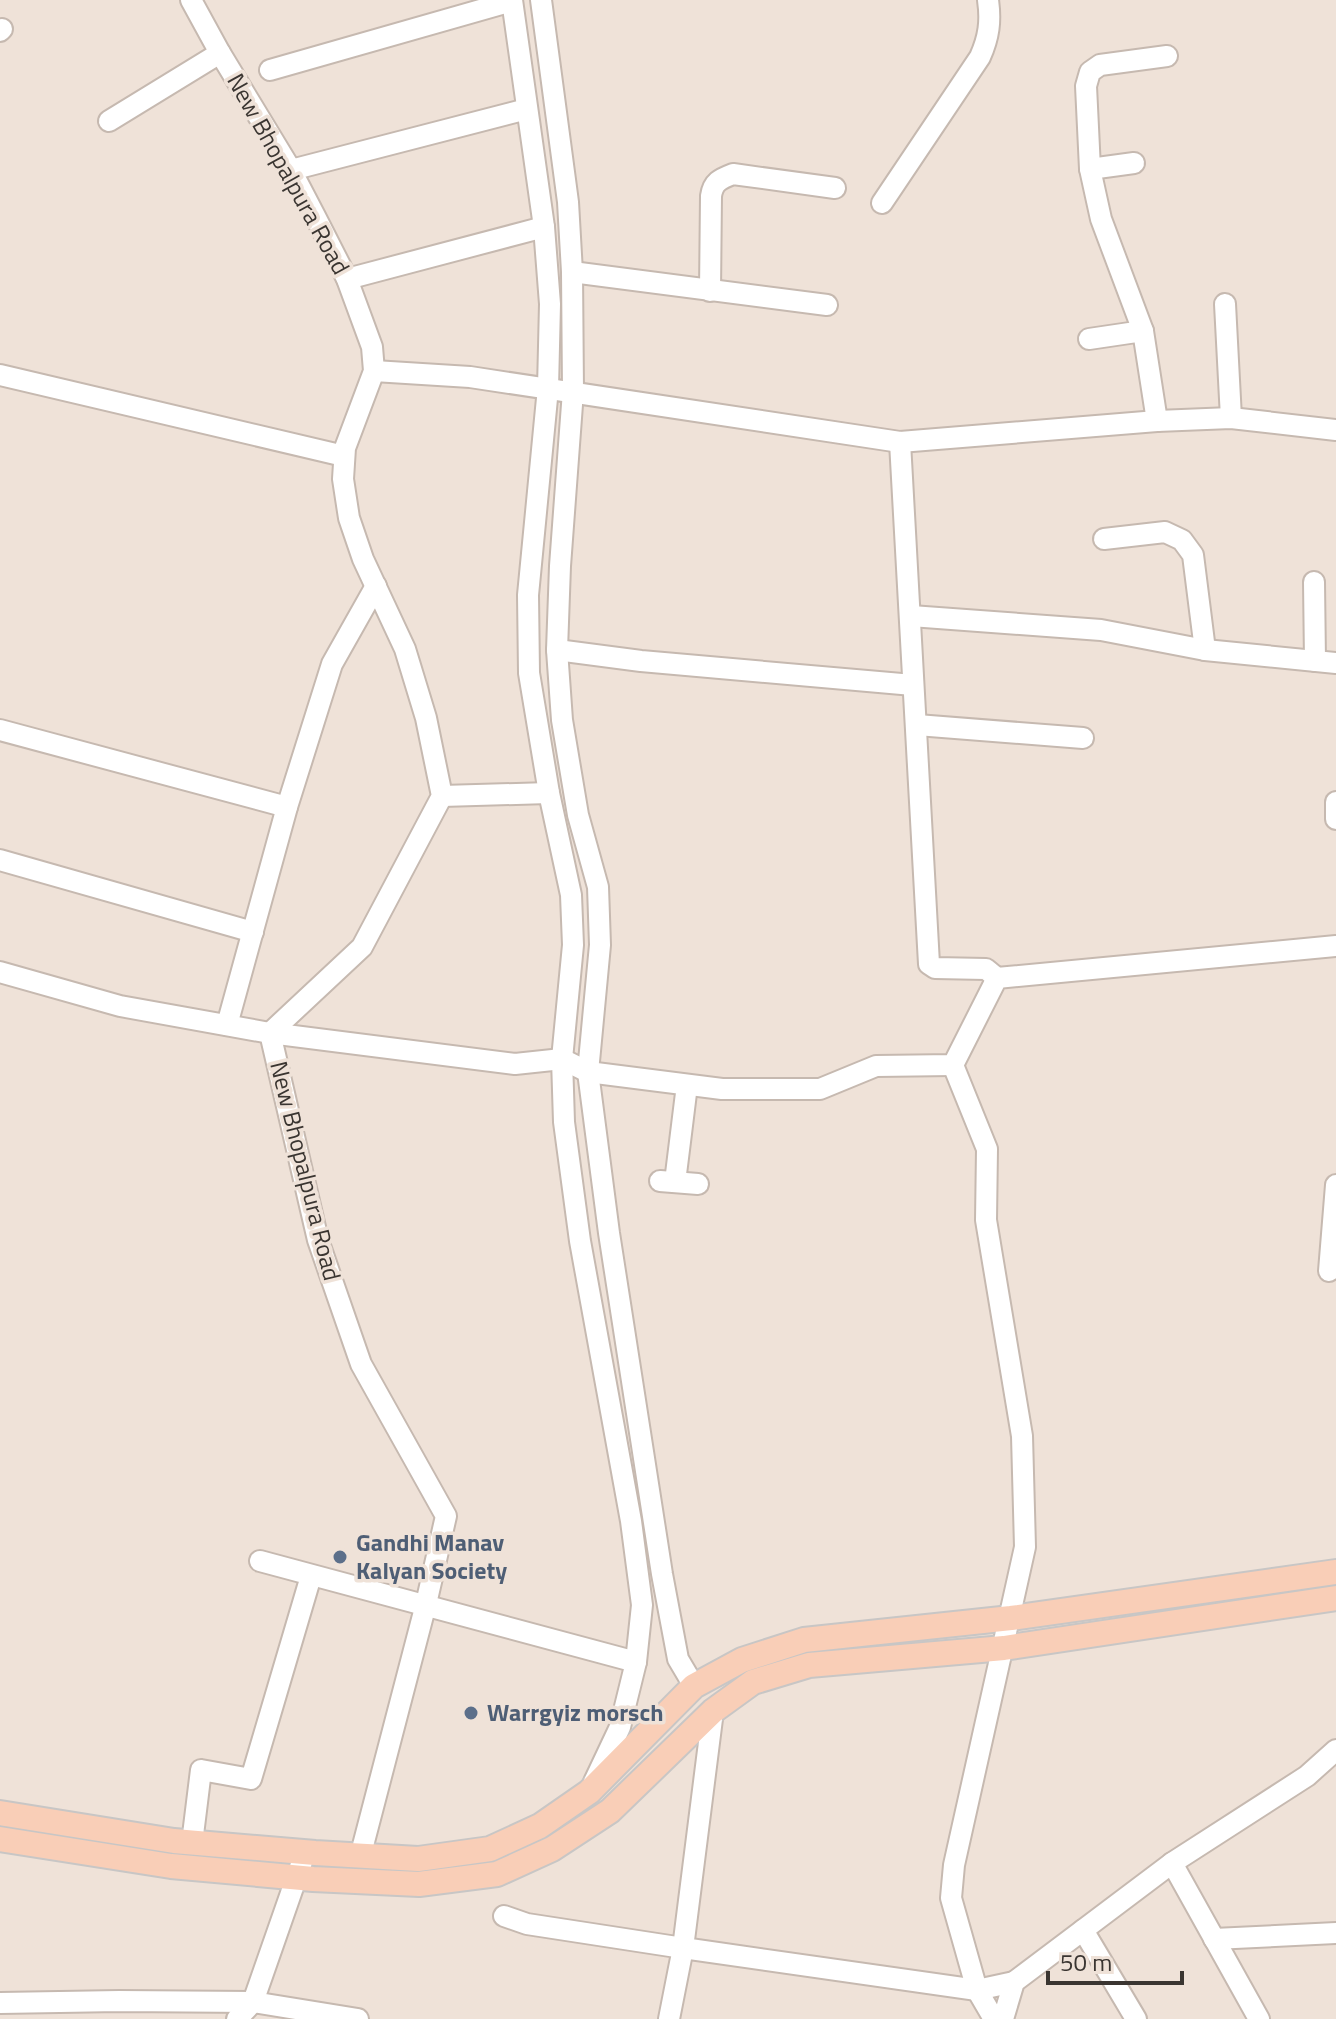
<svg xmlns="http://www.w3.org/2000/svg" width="1336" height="2019" font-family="'Titillium Web',sans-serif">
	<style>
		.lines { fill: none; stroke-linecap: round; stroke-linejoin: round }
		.minor-casing { stroke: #c6b9b0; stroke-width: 24 }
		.major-casing { stroke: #c8c6c5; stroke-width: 28 }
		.minor { stroke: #fff; stroke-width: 20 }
		.major { stroke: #f9ceb7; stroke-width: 24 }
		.service-dot { fill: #5c6f8a; stroke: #efe2d8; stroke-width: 3 }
		.labels { text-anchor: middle; stroke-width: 7; stroke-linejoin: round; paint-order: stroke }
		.street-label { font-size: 24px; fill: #3a3531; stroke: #efe2d8 }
		.service-label { font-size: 24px; font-weight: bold; fill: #4e5e75; stroke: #efe2d8; text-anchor: start }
	</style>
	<rect width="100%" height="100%" fill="#efe2d8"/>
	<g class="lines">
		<defs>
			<g id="minor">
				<path d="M191,0L220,53L291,170L316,218L347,279L372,347L374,371L345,448L343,479L349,518L363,559L405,649L426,718L442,796L362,947L270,1033L318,1240L361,1364L446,1516L426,1604L360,1857"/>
				<path d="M512,0L544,227L550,304L548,388L528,595L529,673L549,793L571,895L573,945L562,1059L564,1122L580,1241L631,1521L642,1605L636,1662L620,1727L594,1782"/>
				<path d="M541,0L568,202L572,272L573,391L560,566L557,650L562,720L578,815L598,887L600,945L588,1072L609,1233L662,1574L678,1659L694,1686"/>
				<path d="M0,31L2,29"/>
				<path d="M270,70L512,1"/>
				<path d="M109,121L220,53"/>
				<path d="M1090,169L1134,163"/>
				<path d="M291,170L527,109"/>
				<path d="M882,203L980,57C989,37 991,21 988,0"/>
				<path d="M572,272L827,305"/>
				<path d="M347,279L544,227"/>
				<path d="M710,291L711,196C713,182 720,179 733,174L835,188"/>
				<path d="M1225,304L1231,418"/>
				<path d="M1089,339L1143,331"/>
				<path d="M374,371L470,377L900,442L1157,421L1231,418L1336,430"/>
				<path d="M0,375L344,456"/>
				<path d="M1157,421L1143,331L1101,219L1090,169L1086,86L1090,72L1100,65L1167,56"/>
				<path d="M900,442L929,964L935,968L986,969L997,978"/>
				<path d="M1104,539L1165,532L1182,540L1193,555L1205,650"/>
				<path d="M1314,582L1315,661"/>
				<path d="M911,616L1101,630L1205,650L1336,663"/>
				<path d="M557,650L641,661L913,685"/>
				<path d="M917,725L1083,738"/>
				<path d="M0,730L287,807"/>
				<path d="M442,796L549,793"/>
				<path d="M1336,802V819"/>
				<path d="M0,860L253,932"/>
				<path d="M0,972L120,1006L270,1033L515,1064L562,1059L588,1072L722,1089H820L876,1066L953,1065L997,978L1336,946"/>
				<path d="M227,1025L287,807L332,664L376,586"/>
				<path d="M953,1065L987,1149L986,1220L1022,1436L1025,1547L954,1865L951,1898L977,1990L994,2019"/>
				<path d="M660,1181L698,1184"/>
				<path d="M675,1182L687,1085"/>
				<path d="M1329,1271L1336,1185"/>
				<path d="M260,1561L636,1662"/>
				<path d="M713,1711L683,1948L977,1990L1014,1982"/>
				<path d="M192,1843L201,1770L251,1779L311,1576"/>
				<path d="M1172,1863L1259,2019"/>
				<path d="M504,1916L527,1924L683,1948L669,2019"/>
				<path d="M1083,1930L1136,2019"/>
				<path d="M1214,1939L1336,1933"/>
				<path d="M0,2003L119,2001L253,2002L358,2019"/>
				<path d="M237,2019L253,2002L305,1853"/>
				<path d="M1003,2019L1014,1982L1172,1863L1307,1776L1336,1750"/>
			</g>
			<g id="major">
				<path d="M0,1813L174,1841L315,1853L418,1859L490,1849L540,1826L589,1792L694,1686L742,1660L804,1640L1011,1618L1336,1572"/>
				<path d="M0,1839L171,1866L313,1879L419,1884L497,1874L552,1849L610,1811L713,1711L753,1682L809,1665L1004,1648L1336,1598"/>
			</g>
		</defs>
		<use href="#minor" class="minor-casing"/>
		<use href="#major" class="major-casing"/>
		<use href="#minor" class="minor"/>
		<use href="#major" class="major"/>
	</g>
	<g class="service-dot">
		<circle cx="340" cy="1557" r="8"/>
		<circle cx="471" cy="1713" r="8"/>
	</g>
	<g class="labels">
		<g class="street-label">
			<text transform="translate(288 174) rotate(61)" y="8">New Bhopalpura Road</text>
			<text transform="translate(305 1171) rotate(76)" y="8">New Bhopalpura Road</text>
		</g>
		<g class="service-label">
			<text x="356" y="1551">Gandhi Manav<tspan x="356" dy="28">Kalyan Society</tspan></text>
			<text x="487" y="1721">Warrgyiz morsch</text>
		</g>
	</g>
	<path d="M1048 1971v12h134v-12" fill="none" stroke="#3a3531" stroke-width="4"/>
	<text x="1060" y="1971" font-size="24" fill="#3a3531" stroke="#efe2d8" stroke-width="6" paint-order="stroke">50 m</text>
</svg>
